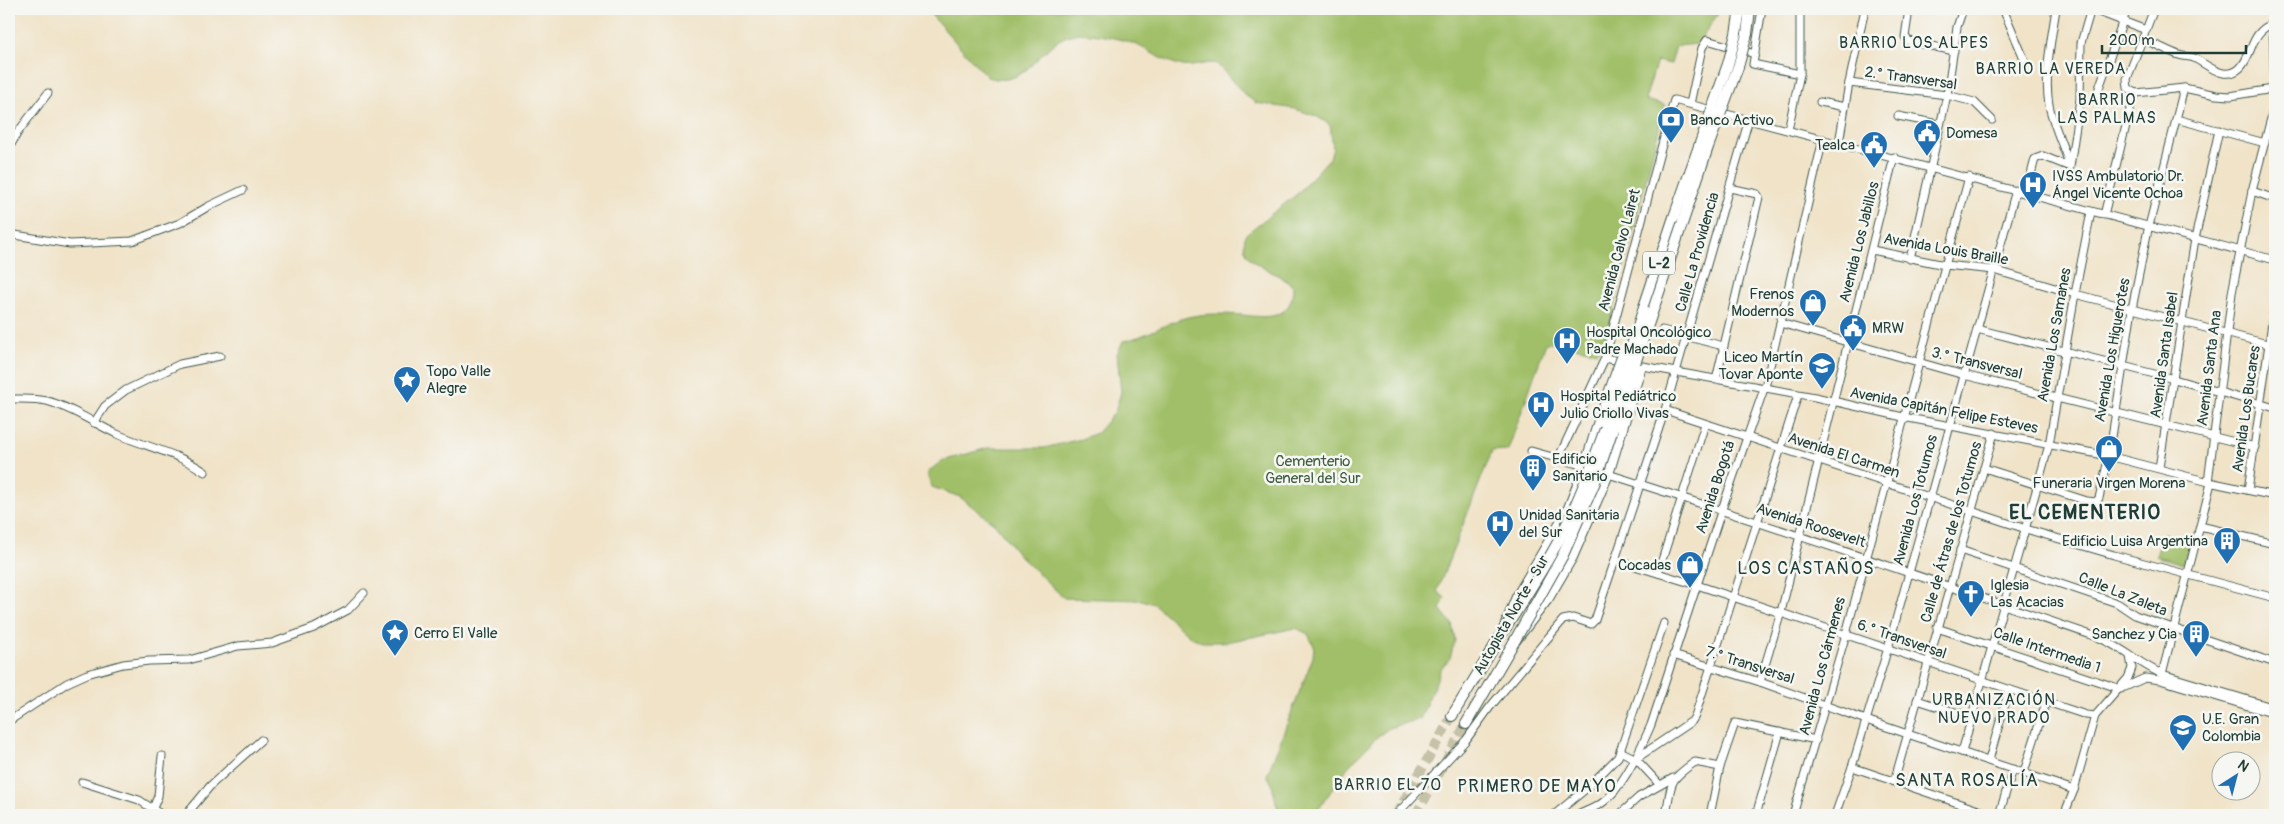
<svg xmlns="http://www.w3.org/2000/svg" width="2284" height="824" font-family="Pangolin,sans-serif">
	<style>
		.green { fill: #a0bf67; stroke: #607e4e }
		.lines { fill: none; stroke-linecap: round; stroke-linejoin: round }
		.highway-tunnel { stroke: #c6c2aa; stroke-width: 10; stroke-dasharray: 10 5; stroke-linecap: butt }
		.minor-casing { stroke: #3e564a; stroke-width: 9 }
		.highway-casing { stroke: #3e564a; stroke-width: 12 }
		.minor { stroke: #fff; stroke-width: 7 }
		.highway { stroke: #fff; stroke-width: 10 }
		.highway-bridge-casing { stroke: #3e564a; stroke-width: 12; stroke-linecap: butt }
		.highway-bridge { stroke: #fff; stroke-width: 10 }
		.labels { text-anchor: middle; stroke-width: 5; stroke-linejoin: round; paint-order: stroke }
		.shield { fill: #f6f6f2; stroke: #60746d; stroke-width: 1 }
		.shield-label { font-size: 14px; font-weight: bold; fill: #1f3d34 }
		.street-label { font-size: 15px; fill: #1f3d34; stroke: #f6f6f2 }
		.poi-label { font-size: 15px; fill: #1f3d34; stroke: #f6f6f2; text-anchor: start }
		.park-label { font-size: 15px; fill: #3f5e41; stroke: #f6f6f2 }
		.neighbourhood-label { font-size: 16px; letter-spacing: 1px; fill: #1f3d34; stroke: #f6f6f2 }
		.quarter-label { font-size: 18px; letter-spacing: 1px; fill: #1f3d34; stroke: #f6f6f2 }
		.district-label { font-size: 20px; font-weight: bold; letter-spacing: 1px; fill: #1f3d34; stroke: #f6f6f2 }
	</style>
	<rect width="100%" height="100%" fill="#f6f6f2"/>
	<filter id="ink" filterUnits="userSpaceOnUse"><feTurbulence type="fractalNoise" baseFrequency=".02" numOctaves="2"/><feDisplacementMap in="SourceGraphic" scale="10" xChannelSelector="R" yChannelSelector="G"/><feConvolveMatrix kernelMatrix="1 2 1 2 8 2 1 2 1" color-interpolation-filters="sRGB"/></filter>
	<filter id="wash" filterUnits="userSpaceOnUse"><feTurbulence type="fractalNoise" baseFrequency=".0096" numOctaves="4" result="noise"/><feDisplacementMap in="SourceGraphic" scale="20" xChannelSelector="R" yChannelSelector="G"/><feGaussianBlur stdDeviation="1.12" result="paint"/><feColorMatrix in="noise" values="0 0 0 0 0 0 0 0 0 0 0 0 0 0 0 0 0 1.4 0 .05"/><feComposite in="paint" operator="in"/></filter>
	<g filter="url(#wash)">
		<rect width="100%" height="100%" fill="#f0e3c8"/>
		<g class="green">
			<path d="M926,9H1721L1698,44L1676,46L1671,64L1657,61L1645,100L1665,105L1604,345L1597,352L1558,343H1546L1508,450L1492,451L1437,591L1445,598L1440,609L1452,624L1455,640L1450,658L1442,667L1420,719L1389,728L1377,737L1348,767L1317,811L1329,815H1279L1272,784L1267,775L1313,657L1314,646L1308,634L1296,628L1227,642H1203L1191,637L1154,604L1142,600L1064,598L1019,555L995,524L960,497L932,487L928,477L929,471L942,461L988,448H1044L1081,439L1097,433L1115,412L1121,392L1117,354L1123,341C1147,337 1166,322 1188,317C1205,313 1225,314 1242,315C1252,316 1266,318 1276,315C1289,311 1293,299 1293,287C1278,268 1235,267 1246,234L1296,195L1330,158L1333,148L1330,125L1316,116L1295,109L1256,103L1245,95L1217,64C1206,61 1194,68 1183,66C1167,62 1155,55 1141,47C1129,40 1087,31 1074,34C1037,42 1030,91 987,77Z"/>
			<path d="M2163,533L2190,541L2183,564L2156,556Z"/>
		</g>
	</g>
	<g filter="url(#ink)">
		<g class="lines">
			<g class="highway-tunnel">
				<path d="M1396,815L1452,716"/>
				<path d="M1416,815L1466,724"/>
			</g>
			<defs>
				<g id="minor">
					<path d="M1762,9L1753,64L1800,74"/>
					<path d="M1909,9L1905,37L1909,41L1954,51"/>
					<path d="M2003,9L2026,63"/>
					<path d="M2056,9C2051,41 2044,73 2049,105C2053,125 2063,145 2069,164"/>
					<path d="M2127,9L2098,91L2100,96L2131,105"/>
					<path d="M2154,9L2127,79L2128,88L2136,93L2184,88L2216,95L2230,96L2273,89"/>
					<path d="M2143,40C2157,44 2167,51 2179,55C2184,57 2189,56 2194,58C2208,65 2225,82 2240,68C2254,54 2249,31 2275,23"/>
					<path d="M1849,83L1947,95L1974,102L1992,120"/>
					<path d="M1820,102L1845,107"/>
					<path d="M1690,104L1702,48L1707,40L1755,54"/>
					<path d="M1898,116L1939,124"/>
					<path d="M2176,119L2265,143"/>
					<path d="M1788,130L1800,74V9"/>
					<path d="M1839,143L1849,83L1865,9"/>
					<path d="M9,148L18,132L48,93"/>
					<path d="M2252,191L2275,199"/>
					<path d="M2026,193L2035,159L2043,156L2070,167L2080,99L2081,43L2091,9L2146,30"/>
					<path d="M2104,215L2131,105L2136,93"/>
					<path d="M9,234L70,244L132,241L180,223L209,206L243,190"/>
					<path d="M1872,250L1945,265L1994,270L2075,294L2275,346"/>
					<path d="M1910,259L1947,95L1957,27L1963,9"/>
					<path d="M1780,323L1964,375L2255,447"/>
					<path d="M1977,329L2174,379L2275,408"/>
					<path d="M1662,330L1723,346"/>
					<path d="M1605,358L1624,362"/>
					<path d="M1637,365L1815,397L1903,417L2109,456L2209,482L2275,496"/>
					<path d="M1716,380L1759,197L1757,194L1730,188"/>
					<path d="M9,399C22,399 34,398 47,401C71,407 95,424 117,434C149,448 176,452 205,472"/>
					<path d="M1665,410L2026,529L2114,555L2275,598"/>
					<path d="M94,423L105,406L126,390L180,364L220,356"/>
					<path d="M1531,451L1588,467"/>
					<path d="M1558,459L1605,358L1674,100L2275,260"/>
					<path d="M1984,468L2087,501L2096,502L2099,498L2109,456L2132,309L2147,234L2184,88"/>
					<path d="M2159,468L2195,239L2219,130"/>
					<path d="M1605,473C1770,525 1934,581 2097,637C2121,646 2139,664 2162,674L2275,708"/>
					<path d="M2208,482L2232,293L2252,191L2275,103L2273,24"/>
					<path d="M2248,490L2275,302"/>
					<path d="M2200,526L2275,544"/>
					<path d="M1960,550L2117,603L2135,615L2275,663"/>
					<path d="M1615,560L1697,585L2086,715L2095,716"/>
					<path d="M1658,573L1705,424"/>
					<path d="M1937,628L2121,689"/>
					<path d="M1673,655L1760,682L1866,720L2074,790"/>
					<path d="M2162,674L2211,483"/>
					<path d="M1760,682L1781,612L1894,157"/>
					<path d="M2125,687L2145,678L2160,680L2275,714"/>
					<path d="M1917,700L1971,717"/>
					<path d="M9,721L67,683L87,674L123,664L149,661L189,660L238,646L272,643L314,628L348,610L364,593"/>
					<path d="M1620,751L1636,759L1660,785"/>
					<path d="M1962,752L2049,445L2075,294L2091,212"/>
					<path d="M1637,758L1692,721L1695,716L1798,395"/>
					<path d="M1989,760L2009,690"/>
					<path d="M1852,767L1993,815"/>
					<path d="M2024,772L2046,702"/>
					<path d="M82,782L139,800L162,815"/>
					<path d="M1894,782L1994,433"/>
					<path d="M153,808L158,796L162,756"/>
					<path d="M186,815L211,785L261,740"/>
					<path d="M1396,815L1466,740L1490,707L1563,620L1573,618L1591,624L1595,620L1665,410L1749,119"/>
					<path d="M1554,815L1587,788L1618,757L1664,623"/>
					<path d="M1578,815C1585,811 1595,808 1602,803C1623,788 1641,748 1651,725L1721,512L1766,383L1823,139"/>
					<path d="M1619,815L1639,797L1673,778"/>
					<path d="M1666,815C1672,783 1667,781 1695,762L1720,767"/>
					<path d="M1710,815L1720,767L1735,723L1816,740"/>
					<path d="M1756,815L1780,732"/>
					<path d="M1793,815L1846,634L1969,177"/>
					<path d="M1835,815L1852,767L1888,648L2016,190"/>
					<path d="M1999,815L2013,769"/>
					<path d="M2064,815L2074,790L2095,716L2128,678L2132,668L2130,656"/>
				</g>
				<g id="highway">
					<path d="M1736,34L1740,9"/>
					<path d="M1747,34L1750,9"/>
					<path d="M1643,310L1674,217"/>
					<path d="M1452,716L1503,632L1517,597L1569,508L1585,467L1599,421"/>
					<path d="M1466,724L1514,642L1548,598L1572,557L1608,474L1622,428"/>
				</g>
			</defs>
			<use href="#minor" class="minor-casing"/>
			<use href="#highway" class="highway-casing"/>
			<use href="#minor" class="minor"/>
			<use href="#highway" class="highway"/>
			<defs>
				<g id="highway-bridge">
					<path d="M1674,217L1728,64L1736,34"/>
					<path d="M1599,421L1625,349"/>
					<path d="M1622,428L1640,369"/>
					<path d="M1503,632C1523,601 1543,570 1560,538C1596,466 1619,387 1643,310"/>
					<path d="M1514,642L1563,555L1595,482L1708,147L1738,67L1747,34"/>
				</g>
			</defs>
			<use href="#highway-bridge" class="highway-bridge-casing"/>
			<use href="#highway-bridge" class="highway-bridge"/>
		</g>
	</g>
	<defs>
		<symbol id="bank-pin" viewBox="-11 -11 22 30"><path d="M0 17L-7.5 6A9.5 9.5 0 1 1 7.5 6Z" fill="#1f6fb2" stroke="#f6f6f2"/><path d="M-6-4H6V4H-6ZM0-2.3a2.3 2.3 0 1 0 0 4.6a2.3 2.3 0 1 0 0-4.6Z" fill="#fff"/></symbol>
		<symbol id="civic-pin" viewBox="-11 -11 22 30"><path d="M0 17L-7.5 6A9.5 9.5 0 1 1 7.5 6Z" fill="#1f6fb2" stroke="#f6f6f2"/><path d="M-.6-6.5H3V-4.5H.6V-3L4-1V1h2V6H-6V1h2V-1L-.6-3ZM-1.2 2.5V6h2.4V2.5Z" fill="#fff"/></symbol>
		<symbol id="hospital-pin" viewBox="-11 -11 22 30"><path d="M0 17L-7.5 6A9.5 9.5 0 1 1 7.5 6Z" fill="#1f6fb2" stroke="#f6f6f2"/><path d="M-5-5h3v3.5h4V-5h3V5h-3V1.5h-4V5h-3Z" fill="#fff"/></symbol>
		<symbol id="shop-pin" viewBox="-11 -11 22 30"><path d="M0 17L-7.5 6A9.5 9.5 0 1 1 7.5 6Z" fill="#1f6fb2" stroke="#f6f6f2"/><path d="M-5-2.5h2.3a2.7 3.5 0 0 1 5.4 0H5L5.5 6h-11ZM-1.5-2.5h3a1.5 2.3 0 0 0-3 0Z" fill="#fff"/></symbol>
		<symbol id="school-pin" viewBox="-11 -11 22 30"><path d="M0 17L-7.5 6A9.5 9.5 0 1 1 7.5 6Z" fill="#1f6fb2" stroke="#f6f6f2"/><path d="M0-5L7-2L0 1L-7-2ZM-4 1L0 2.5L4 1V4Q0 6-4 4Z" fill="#fff"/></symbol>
		<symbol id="sight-pin" viewBox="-11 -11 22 30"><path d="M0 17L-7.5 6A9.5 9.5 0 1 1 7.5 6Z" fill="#1f6fb2" stroke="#f6f6f2"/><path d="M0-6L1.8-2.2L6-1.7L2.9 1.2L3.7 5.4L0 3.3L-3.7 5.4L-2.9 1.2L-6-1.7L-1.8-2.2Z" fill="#fff"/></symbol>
		<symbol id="building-pin" viewBox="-11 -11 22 30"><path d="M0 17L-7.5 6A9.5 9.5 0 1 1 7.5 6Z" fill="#1f6fb2" stroke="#f6f6f2"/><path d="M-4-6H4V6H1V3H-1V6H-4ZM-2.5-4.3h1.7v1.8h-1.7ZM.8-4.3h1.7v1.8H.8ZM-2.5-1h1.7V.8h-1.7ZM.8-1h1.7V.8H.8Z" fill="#fff"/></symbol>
		<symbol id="church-pin" viewBox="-11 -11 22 30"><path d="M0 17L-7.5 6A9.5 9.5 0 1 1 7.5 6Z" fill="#1f6fb2" stroke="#f6f6f2"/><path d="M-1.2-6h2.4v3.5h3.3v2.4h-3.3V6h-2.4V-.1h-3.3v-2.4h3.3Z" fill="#fff"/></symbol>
	</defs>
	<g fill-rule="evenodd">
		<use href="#bank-pin" x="1655" y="104" width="32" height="43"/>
		<use href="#civic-pin" x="1911" y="117" width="32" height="43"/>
		<use href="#civic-pin" x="1858" y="129" width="32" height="43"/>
		<use href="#hospital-pin" x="2017" y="169" width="32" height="43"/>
		<use href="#shop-pin" x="1797" y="287" width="32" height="43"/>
		<use href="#civic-pin" x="1837" y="312" width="32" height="43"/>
		<use href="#hospital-pin" x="1551" y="325" width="32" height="43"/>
		<use href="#school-pin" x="1806" y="350" width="32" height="43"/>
		<use href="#sight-pin" x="391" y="364" width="32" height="43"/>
		<use href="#hospital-pin" x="1525" y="389" width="32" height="43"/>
		<use href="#shop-pin" x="2093" y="433" width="32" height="43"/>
		<use href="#building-pin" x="1517" y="452" width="32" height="43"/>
		<use href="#hospital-pin" x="1484" y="508" width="32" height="43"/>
		<use href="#building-pin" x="2211" y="525" width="32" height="43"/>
		<use href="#shop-pin" x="1674" y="549" width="32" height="43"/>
		<use href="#church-pin" x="1955" y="578" width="32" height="43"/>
		<use href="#sight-pin" x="379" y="617" width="32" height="43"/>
		<use href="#building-pin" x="2180" y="618" width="32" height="43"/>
		<use href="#school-pin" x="2167" y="712" width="32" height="43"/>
	</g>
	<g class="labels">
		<rect class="shield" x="1643" y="251.5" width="32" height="23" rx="4"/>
		<g class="shield-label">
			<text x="1659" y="268">L-2</text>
		</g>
		<g class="street-label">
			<text transform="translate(1911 78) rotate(8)" y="5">2.° Transversal</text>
			<text transform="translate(1859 242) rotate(-76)" y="5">Avenida Los Jabillos</text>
			<text transform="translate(1946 249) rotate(10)" y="5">Avenida Louis Braille</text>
			<text transform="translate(1619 250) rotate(-75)" y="5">Avenida Calvo Lairet</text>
			<text transform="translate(1697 252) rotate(-74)" y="5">Calle La Providencia</text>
			<text transform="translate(2054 335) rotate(-80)" y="5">Avenida Los Samanes</text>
			<text transform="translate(2112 350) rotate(-80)" y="5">Avenida Los Higuerotes</text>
			<text transform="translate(2164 355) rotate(-82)" y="5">Avenida Santa Isabel</text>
			<text transform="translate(1977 363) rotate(14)" y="5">3.° Transversal</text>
			<text transform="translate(2209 368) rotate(-83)" y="5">Avenida Santa Ana</text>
			<text transform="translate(2246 409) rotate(-82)" y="5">Avenida Los Bucares</text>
			<text transform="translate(1944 410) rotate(11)" y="5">Avenida Capitán Felipe Esteves</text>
			<text transform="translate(1844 455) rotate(18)" y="5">Avenida El Carmen</text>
			<text transform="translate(1715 487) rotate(-72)" y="5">Avenida Bogotá</text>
			<text transform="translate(1915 500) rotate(-75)" y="5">Avenida Los Totumos</text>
			<text transform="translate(1811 525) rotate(18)" y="5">Avenida Roosevelt</text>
			<text transform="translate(1951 532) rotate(-74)" y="5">Calle de Átras de los Totumos</text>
			<text transform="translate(2123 594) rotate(22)" y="5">Calle La Zaleta</text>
			<text transform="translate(1511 615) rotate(-60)" y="5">Autopista Norte - Sur</text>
			<text transform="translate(1902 639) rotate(19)" y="5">6.° Transversal</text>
			<text transform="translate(2047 650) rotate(19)" y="5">Calle Intermedia 1</text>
			<text transform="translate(1750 665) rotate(18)" y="5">7.° Transversal</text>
			<text transform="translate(1822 666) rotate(-75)" y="5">Avenida Los Cármenes</text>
		</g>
		<g class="poi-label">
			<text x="1690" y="125">Banco Activo</text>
			<text x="1946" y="138">Domesa</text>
			<text x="1855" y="150" text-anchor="end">Tealca</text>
			<text x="2052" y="181">IVSS Ambulatorio Dr.<tspan x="2052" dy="17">Ángel Vicente Ochoa</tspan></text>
			<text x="1794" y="299" text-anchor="end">Frenos<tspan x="1794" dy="17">Modernos</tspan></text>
			<text x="1872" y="333">MRW</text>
			<text x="1586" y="337">Hospital Oncológico<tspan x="1586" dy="17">Padre Machado</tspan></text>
			<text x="1803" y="362" text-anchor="end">Liceo Martín<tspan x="1803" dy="17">Tovar Aponte</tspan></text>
			<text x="426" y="376">Topo Valle<tspan x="426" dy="17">Alegre</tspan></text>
			<text x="1560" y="401">Hospital Pediátrico<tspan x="1560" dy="17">Julio Criollo Vivas</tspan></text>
			<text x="1552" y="464">Edificio<tspan x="1552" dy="17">Sanitario</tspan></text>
			<text x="2109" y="488" text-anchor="middle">Funeraria Virgen Morena</text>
			<text x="1519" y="520">Unidad Sanitaria<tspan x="1519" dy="17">del Sur</tspan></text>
			<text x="2208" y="546" text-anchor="end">Edificio Luisa Argentina</text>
			<text x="1671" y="570" text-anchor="end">Cocadas</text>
			<text x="1990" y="590">Iglesia<tspan x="1990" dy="17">Las Acacias</tspan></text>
			<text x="414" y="638">Cerro El Valle</text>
			<text x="2177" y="639" text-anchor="end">Sanchez y Cia</text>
			<text x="2202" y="724">U.E. Gran<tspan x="2202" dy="17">Colombia</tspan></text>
		</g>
		<g class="park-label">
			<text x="1313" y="466">Cementerio<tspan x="1313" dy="17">General del Sur</tspan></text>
		</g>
		<g class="neighbourhood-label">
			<text x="1914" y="48">BARRIO LOS ALPES</text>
			<text x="2051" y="74">BARRIO LA VEREDA</text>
			<text x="2107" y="105">BARRIO<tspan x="2107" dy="18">LAS PALMAS</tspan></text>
			<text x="1994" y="705">URBANIZACIÓN<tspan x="1994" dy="18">NUEVO PRADO</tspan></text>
			<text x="1388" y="790">BARRIO EL 70</text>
		</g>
		<g class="quarter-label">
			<text x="1806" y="574">LOS CASTAÑOS</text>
			<text x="1967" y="786">SANTA ROSALÍA</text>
			<text x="1537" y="792">PRIMERO DE MAYO</text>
		</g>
		<g class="district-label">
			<text x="2085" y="519">EL CEMENTERIO</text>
		</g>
	</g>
	<rect width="2284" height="824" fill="none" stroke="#f6f6f2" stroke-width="30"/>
	<g transform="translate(2236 776) rotate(36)"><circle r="24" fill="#f6f6f2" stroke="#a0aca6"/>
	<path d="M0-4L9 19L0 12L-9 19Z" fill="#1f6fb2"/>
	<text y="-8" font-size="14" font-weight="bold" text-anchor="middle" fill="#1f3d34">N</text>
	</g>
	<path d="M2102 45v8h144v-8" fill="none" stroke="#1f3d34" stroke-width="2.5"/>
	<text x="2109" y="45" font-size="15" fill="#1f3d34" stroke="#f6f6f2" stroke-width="4" paint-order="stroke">200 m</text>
</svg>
